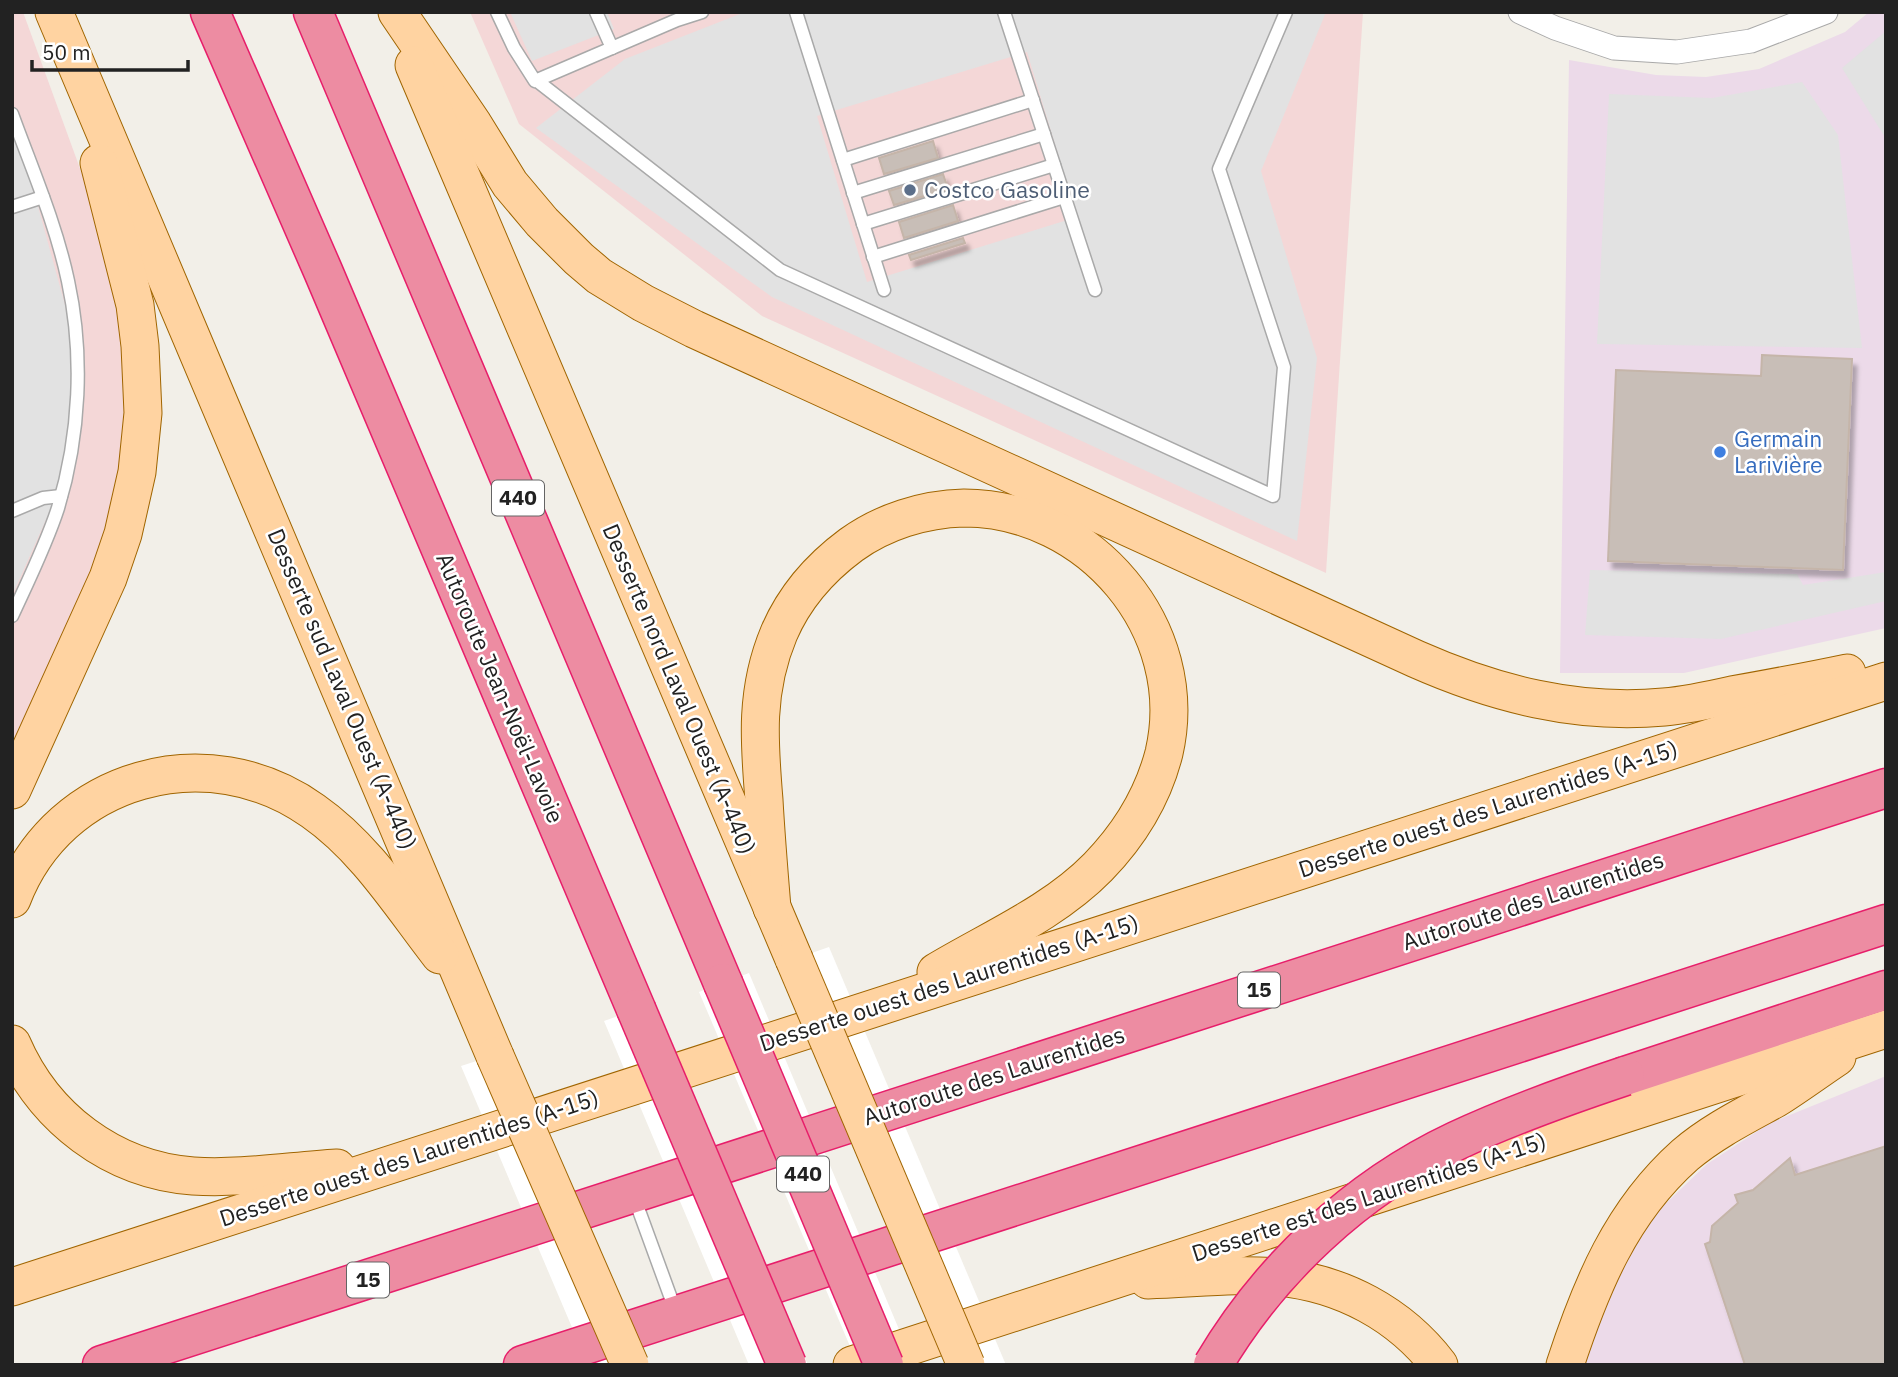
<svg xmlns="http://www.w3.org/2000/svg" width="1898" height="1377" font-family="'IBM Plex Sans',sans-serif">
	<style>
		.commercial { fill: #f4d7d7 }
		.industrial { fill: #ecdae9 }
		.parking { fill: #e2e2e2; fill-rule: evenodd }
		.pier { fill: #fff }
		.building { fill: #c8beb7; stroke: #c5b5a9; stroke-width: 2; filter: url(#shadow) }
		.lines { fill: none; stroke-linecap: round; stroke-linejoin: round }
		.lane-casing { stroke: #a9a9a9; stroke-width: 15 }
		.street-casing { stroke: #a9a9a9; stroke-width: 25 }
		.primary-casing { stroke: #a06500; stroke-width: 39 }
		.highway-casing { stroke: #e71e6a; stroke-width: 41 }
		.lane { stroke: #fff; stroke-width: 12 }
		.street { stroke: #fff; stroke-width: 23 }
		.primary { stroke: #ffd3a1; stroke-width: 37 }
		.highway { stroke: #ed8ca2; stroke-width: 38 }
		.primary-bridge-casing { stroke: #a06500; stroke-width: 39; stroke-linecap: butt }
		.highway-bridge-casing { stroke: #e71e6a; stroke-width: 41; stroke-linecap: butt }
		.primary-bridge { stroke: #ffd3a1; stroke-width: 37 }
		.highway-bridge { stroke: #ed8ca2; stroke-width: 38 }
		.service-dot { fill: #5c6f8a; stroke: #fff; stroke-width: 2.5 }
		.shop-dot { fill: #3f7fe0; stroke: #fff; stroke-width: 2.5 }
		.labels { text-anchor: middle; stroke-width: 5; stroke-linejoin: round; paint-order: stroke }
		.shield { fill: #fff; stroke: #646464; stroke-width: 2 }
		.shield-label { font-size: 21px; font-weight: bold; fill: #222 }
		.service-label { font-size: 23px; fill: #4e5e75; stroke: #fff; text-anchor: start }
		.shop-label { font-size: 23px; fill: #366cbe; stroke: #fff; text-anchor: start }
		.street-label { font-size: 23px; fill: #222; stroke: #fff }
	</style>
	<defs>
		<filter id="shadow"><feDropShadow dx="4.5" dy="7" stdDeviation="2" flood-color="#0004"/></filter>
	</defs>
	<rect width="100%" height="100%" fill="#f2efe8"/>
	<g class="commercial">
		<path d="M12,12H23L94,207L127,320L124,499L12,765Z"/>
		<path d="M470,12H1363L1326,573L762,316L519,124Z"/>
	</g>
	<g class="industrial">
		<path d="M1869,12H1886V628L1684,673H1560L1569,60L1656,75L1706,77L1759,69L1845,32Z"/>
		<path d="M1886,1076V1365H1583L1617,1273L1660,1209L1707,1164L1770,1123Z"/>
	</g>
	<g class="parking">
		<path d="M510,12H607L614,29L532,61Z"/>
		<path d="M745,12H1326L1261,171L1317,358L1297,541L772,297L536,128L625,59ZM1027,52L1077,217L867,282L817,116Z"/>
		<path d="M1886,31V139L1842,68Z"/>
		<path d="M1802,82L1838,135L1862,348L1597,344L1609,94L1712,98Z"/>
		<path d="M12,125L28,170L79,356L69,468L12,596Z"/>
		<path d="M1590,570L1797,574L1803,585L1886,572V601L1721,639L1585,635Z"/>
	</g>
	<g class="pier">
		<path d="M829,947L1006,1365H949L780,964Z"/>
		<path d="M749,973L914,1365H858L699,992Z"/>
		<path d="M655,1003L808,1365H749L604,1021Z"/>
		<path d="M511,1050L644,1365H588L461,1066Z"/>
	</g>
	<g class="building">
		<path d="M933,141L938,158L884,174L879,158Z"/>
		<path d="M943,174L948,189L894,205L889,191Z"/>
		<path d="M953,205L958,221L904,238L899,222Z"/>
		<path d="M963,238L965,243L911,260L909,255Z"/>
		<path d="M1762,355L1852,359L1843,570L1608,561L1616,370L1761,376Z"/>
		<path d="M1886,1146V1365H1745L1705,1244L1710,1242L1712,1226L1738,1203L1735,1195L1753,1190L1790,1158L1795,1175Z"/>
	</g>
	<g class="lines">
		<defs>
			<g id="lane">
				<path d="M497,12L514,48L535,81L677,20L702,12"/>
				<path d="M596,12L612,48"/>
				<path d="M796,12L884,290"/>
				<path d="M1004,12L1095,290"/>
				<path d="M536,80L780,270L1273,496L1284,367L1219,169L1286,12"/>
				<path d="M12,114C32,169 56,224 68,281C84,355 80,435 58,508C46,545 28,581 12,616"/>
				<path d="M843,160L1033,100"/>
				<path d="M853,193L1044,134"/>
				<path d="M12,207L43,197"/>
				<path d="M863,224L1054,165"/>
				<path d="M873,257L1064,197"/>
				<path d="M12,511L43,498L61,496"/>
				<path d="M634,1197L676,1312"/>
			</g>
			<path id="street" d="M1520,12L1555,28L1614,48L1677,52L1751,41L1826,12"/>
			<g id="primary">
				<path d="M54,12L495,1056"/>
				<path d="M397,12L473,124L510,184L542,222L579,259L599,276L643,303L694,329L1416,659C1495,694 1577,715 1664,707C1687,705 1710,700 1732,695C1771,688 1809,681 1847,673"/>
				<path d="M414,65L794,959"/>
				<path d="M12,790L108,578L123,534L137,472L143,413L140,346L135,305L99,163"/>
				<path d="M12,899C59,776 208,736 313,811C366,848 401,905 440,955"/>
				<path d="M772,908C769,872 766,836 764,800C759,741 755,690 779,633C794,598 820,568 851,545C883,522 923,509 964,508C1089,508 1193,628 1164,753C1153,796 1129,835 1098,867C1053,913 991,939 936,972"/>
				<path d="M12,1044C44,1118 112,1170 193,1176C240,1179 289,1171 337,1168"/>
				<path d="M1148,1280C1191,1279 1236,1273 1278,1277C1342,1283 1400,1314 1439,1365"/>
				<path d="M12,1287L1886,681"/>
				<path d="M852,1365L1886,1029"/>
				<path d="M1565,1365C1591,1286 1621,1212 1685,1155C1712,1132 1744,1116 1775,1099C1796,1086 1816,1071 1837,1057"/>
			</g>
			<g id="highway">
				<path d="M210,12L323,271L636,1009"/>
				<path d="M313,12L723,983"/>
				<path d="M1625,1076L1886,990"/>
				<path d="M102,1365L1886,788"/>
				<path d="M523,1365L1886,924"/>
			</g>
		</defs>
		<use href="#lane" class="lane-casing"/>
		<use href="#street" class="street-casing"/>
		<use href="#primary" class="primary-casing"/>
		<use href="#highway" class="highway-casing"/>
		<use href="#lane" class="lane"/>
		<use href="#street" class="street"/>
		<use href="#primary" class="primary"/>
		<use href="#highway" class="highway"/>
		<defs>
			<g id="primary-bridge">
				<path d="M794,959L966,1365"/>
				<path d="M495,1056L630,1365"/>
			</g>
			<g id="highway-bridge">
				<path d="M723,983L884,1365"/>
				<path d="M636,1009L787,1365"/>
				<path d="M1213,1365C1269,1270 1356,1188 1456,1141C1511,1115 1568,1095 1625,1076"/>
			</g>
		</defs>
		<use href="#primary-bridge" class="primary-bridge-casing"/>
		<use href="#highway-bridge" class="highway-bridge-casing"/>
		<use href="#primary-bridge" class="primary-bridge"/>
		<use href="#highway-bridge" class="highway-bridge"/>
	</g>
	<circle class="service-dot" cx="910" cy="190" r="7"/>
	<circle class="shop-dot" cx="1720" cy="452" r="7"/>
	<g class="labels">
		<g class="shield">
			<rect x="492" y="480.5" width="52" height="35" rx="5"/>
			<rect x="1238" y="972.5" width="42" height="35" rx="5"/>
			<rect x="777" y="1156.5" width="52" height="35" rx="5"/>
			<rect x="347" y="1262.5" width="42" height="35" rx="5"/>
		</g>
		<g class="shield-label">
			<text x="518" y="505">440</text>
			<text x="1259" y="997">15</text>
			<text x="803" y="1181">440</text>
			<text x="368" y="1287">15</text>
		</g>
		<g class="service-label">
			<text x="924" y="198">Costco Gasoline</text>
		</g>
		<g class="shop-label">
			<text x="1734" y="447">Germain<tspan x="1734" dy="26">Larivière</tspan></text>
		</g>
		<g class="street-label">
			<text transform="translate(500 688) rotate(67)" y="8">Autoroute Jean-Noël-Lavoie</text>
			<text transform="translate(342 689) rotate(67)" y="8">Desserte sud Laval Ouest (A-440)</text>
			<text transform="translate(679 689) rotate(67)" y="8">Desserte nord Laval Ouest (A-440)</text>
			<text transform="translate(1488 809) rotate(-18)" y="8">Desserte ouest des Laurentides (A-15)</text>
			<text transform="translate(1533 901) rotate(-18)" y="8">Autoroute des Laurentides</text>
			<text transform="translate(949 983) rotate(-18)" y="8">Desserte ouest des Laurentides (A-15)</text>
			<text transform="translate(994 1076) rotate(-18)" y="8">Autoroute des Laurentides</text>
			<text transform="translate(409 1158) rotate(-18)" y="8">Desserte ouest des Laurentides (A-15)</text>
			<text transform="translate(1369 1197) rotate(-18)" y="8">Desserte est des Laurentides (A-15)</text>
		</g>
	</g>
	<rect width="1898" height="1377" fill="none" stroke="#222222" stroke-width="28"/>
	<path d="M32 60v10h156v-10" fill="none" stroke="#222222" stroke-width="3.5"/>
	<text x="42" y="60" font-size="21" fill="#222222" stroke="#ffffff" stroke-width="5" paint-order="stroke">50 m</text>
</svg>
